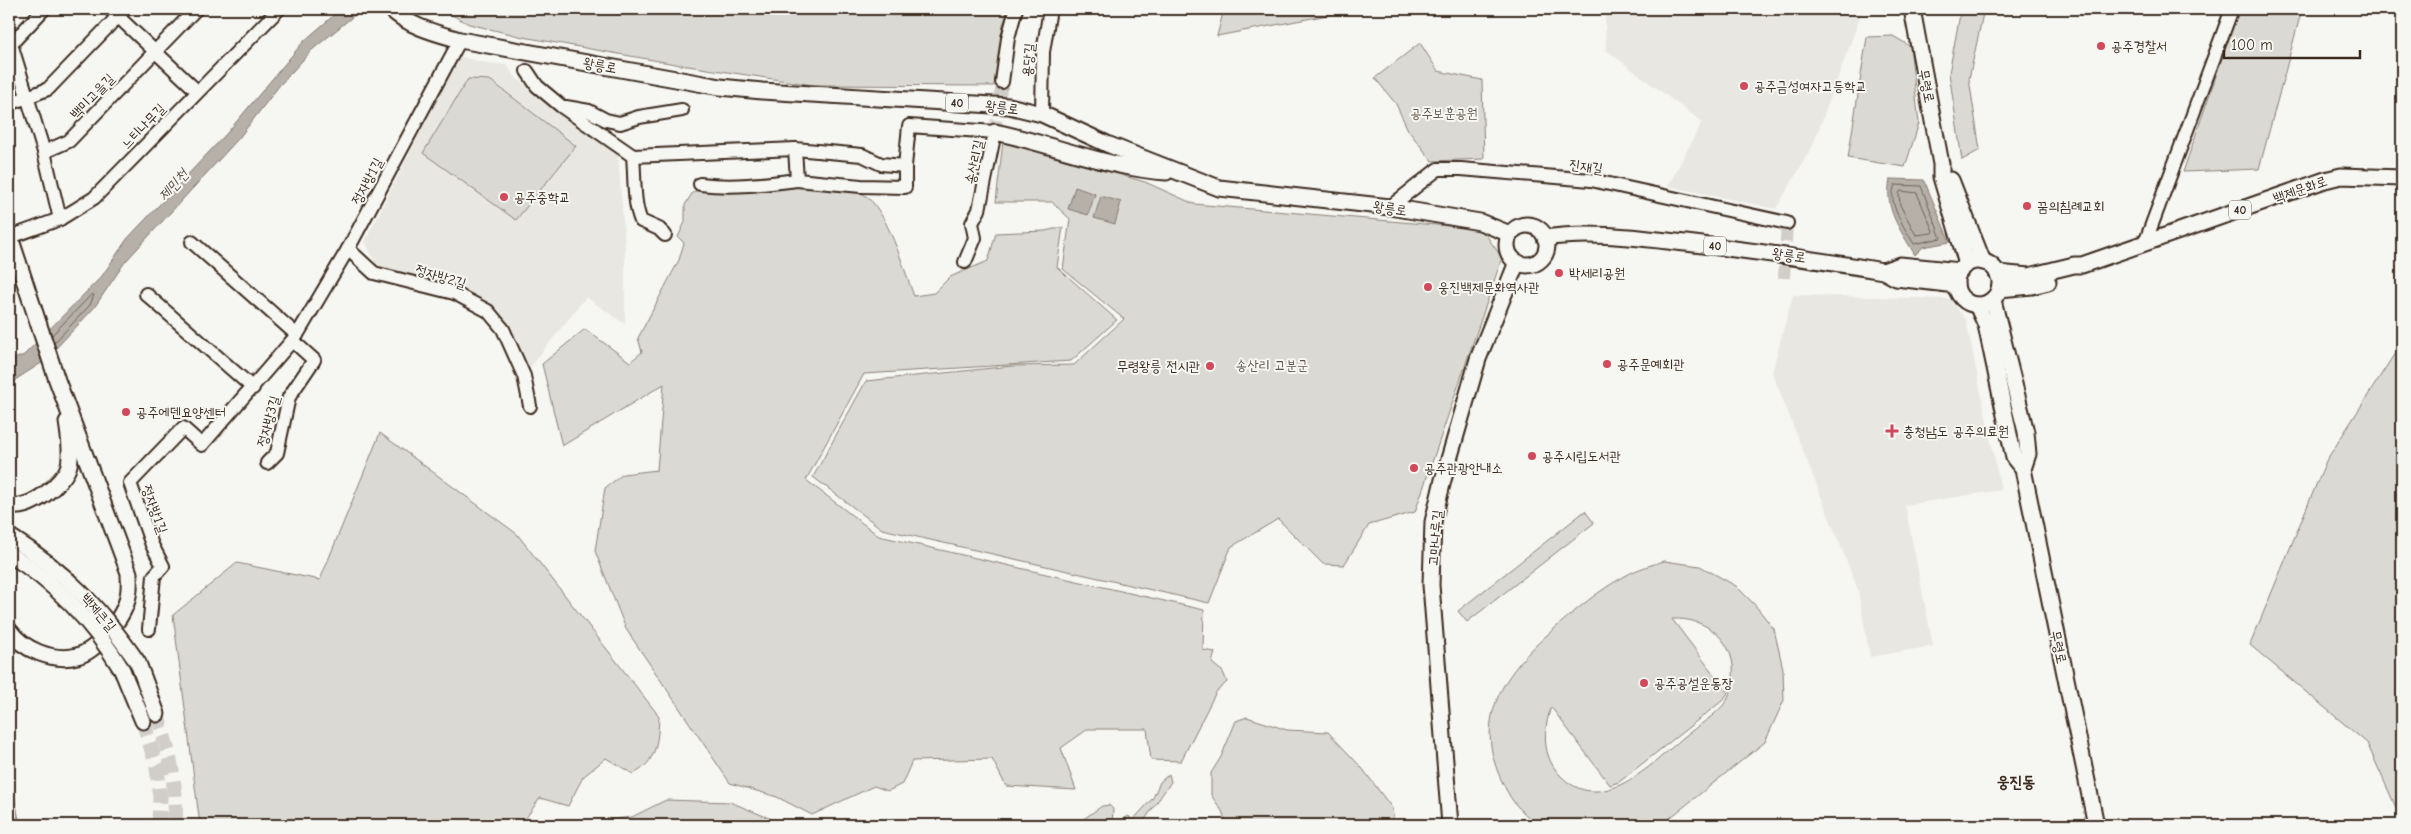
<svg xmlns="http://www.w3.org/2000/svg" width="2411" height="834" font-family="'Comic Neue','Poor Story',sans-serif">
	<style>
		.built { fill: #e8e7e2 }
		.green { fill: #dad9d3; stroke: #8a8278; fill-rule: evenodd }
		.water { fill: #b6b0a9; stroke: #857a71 }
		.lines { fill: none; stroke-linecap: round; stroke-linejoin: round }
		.shore { stroke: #6c6056; stroke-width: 1 }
		.minor-tunnel { stroke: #d1cdc8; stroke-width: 12; stroke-dasharray: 12 6; stroke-linecap: butt }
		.major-tunnel { stroke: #d1cdc8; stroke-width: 15; stroke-dasharray: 15 8; stroke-linecap: butt }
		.minor-casing { stroke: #3b2a1e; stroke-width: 16 }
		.major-casing { stroke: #3b2a1e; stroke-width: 19 }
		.minor { stroke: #f6f6f2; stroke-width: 12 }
		.major { stroke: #f6f6f2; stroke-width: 15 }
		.major-bridge-casing { stroke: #3b2a1e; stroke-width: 19; stroke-linecap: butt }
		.major-bridge { stroke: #f6f6f2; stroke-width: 15 }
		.poi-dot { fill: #d1495b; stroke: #f6f6f2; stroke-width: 2 }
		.labels { text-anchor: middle; stroke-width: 4; stroke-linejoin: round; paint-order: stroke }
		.shield { fill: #f6f6f2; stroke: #73675e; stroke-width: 1 }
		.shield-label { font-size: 12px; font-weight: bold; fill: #3b2a1e }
		.poi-label { font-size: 14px; fill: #3b2a1e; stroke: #f6f6f2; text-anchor: start }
		.street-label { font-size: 14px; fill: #3b2a1e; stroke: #f6f6f2 }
		.park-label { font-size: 14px; fill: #63564b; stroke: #f6f6f2 }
		.water-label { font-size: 15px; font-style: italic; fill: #605248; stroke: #f6f6f2 }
		.quarter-label { font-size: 16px; font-weight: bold; fill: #3b2a1e; stroke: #f6f6f2 }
	</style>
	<rect width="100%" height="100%" fill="#f6f6f2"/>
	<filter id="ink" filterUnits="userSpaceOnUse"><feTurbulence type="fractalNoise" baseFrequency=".02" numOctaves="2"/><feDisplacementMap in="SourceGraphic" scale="10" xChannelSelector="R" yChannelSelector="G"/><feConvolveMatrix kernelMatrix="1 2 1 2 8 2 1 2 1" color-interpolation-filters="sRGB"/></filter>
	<g filter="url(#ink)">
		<g class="built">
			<path d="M1605,9H1863L1813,145L1776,209L1668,186L1702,122L1606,50Z"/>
			<path d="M459,56L481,62L507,65L514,76L618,154L625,247V324L586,297L527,371L476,304L376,264L365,241Z"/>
			<path d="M1793,295L1950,299L1966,320L2001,490L1905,505L1933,646L1870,657L1858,590L1772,372Z"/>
		</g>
		<g class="green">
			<path d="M445,9H1010L1003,24L994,86L813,85L681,65L523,37L469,24L444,11Z"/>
			<path d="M1224,9H1360L1217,36Z"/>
			<path d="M1961,9H1984L1969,79L1980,150L1962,160L1949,73Z"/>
			<path d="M2239,9H2302L2259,169L2183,172Z"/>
			<path d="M1893,36L1910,46L1919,123L1905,167L1848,158L1867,37Z"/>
			<path d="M1420,43L1438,71L1482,80L1484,159L1432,161L1408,130L1396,104L1375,78Z"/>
			<path d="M468,79L490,80L576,146L516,220L423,153Z"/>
			<path d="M1003,141L1145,182L1194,204L1482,229L1502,258L1415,512L1369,525L1344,565L1323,564L1278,519L1231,547L1209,603L882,529L813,477L866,381L1012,366L1074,365L1124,319L1063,269L1070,219L1052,202H996Z"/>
			<path d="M800,173C822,179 844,183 863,194C887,208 904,270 914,296L934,293L950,277L988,261L996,233L1045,231L1063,227L1057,267L1117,320L1071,361L864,374L806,480L879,536L1204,610L1203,650L1215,652L1212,663L1223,672L1227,682L1216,692L1181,761L1151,760L1147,729H1088L1061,748L1076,790L1006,786L992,759L912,761L902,784L888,791L874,786L812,815L777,797L730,783L626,629L595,551L605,488L623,474L657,470L664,384L562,446L542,364L585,329L630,362L642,352L638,338L679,260L684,243L678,237L685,222V205L693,192L721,180Z"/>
			<path d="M2402,342V821L2367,743L2250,645L2326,461Z"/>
			<path d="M380,433L517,534L659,716C658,740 657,763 633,774L606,758L583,777L568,806L540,798L521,825H200L173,615L237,563L320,580Z"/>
			<path d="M1585,511L1594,523L1467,622L1458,611Z"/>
			<path d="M1664,561L1700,566L1736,586L1755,605L1774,629L1783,669L1784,700L1765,742L1661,825H1537C1529,817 1517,808 1511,798C1467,726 1498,677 1555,628C1577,609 1599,590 1625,576C1637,569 1651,565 1664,561ZM1672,619C1707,617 1737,642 1733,678C1732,686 1730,696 1725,703C1716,715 1696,727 1684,737C1652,764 1600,819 1559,774C1542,755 1543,731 1551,707L1610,785L1619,782L1722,701L1728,693Z"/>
			<path d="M1247,717L1287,730L1328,732L1362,768L1392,808L1394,825H1227L1222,811L1211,795V773L1221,757L1236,721Z"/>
			<path d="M1169,774L1171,782L1141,825H1120L1123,819L1129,816L1132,821L1153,798L1160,782Z"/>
			<path d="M666,800L730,802L786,825H602L601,821L632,817Z"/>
			<path d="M1109,805L1113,809L1112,825H1075L1102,806Z"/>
		</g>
		<g class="water">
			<path d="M341,9H362L312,50L279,86L239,138L125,262L94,308L43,362L18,378L9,389V361L24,355L102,276L127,239L227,133L304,41Z"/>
			<path d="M1890,179L1924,180L1950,242L1923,247L1915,255C1900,229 1884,210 1890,179Z"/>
			<path d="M1075,187L1095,194L1088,215L1068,209Z"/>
			<path d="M1101,196L1121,202L1115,224L1094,218Z"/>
			<path d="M9,769L20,825H9Z"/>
		</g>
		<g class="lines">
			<g class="shore">
				<path d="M1895,185L1921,186L1941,238L1914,244C1905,228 1886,203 1895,185Z"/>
				<path d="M1901,191L1917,193L1933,231L1932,233L1916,235L1900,205L1899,194Z"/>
				<path d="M52,335L91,295H94L90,305L54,343"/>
			</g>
			<g class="minor-tunnel">
				<path d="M995,132L1002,82"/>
				<path d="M1784,278L1787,223"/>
			</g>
			<g class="major-tunnel">
				<path d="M157,714C170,755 177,782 175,825"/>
				<path d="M143,721L157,767L160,797L159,825"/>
			</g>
			<defs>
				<g id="minor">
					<path d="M110,9L197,91"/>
					<path d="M9,37L44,152L60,219"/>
					<path d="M11,44L44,9"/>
					<path d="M527,71L537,86L561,106L633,156L795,149L862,155L881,164L905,166L909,126L995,132L979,210L972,223L975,238L965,262"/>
					<path d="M1002,82L1008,38L1016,9"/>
					<path d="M9,104L48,89L125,9"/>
					<path d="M566,107L589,111L606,120L620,123L639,117L682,110"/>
					<path d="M1042,114L1043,52L1050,9"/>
					<path d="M795,149L797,180L861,186L905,187V166"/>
					<path d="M44,152L69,141L196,9"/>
					<path d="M633,156C635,177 633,203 641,221L659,229L665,235"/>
					<path d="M700,184C733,188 765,184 797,180"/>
					<path d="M1390,207L1438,169H1461L1591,180L1787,223"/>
					<path d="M10,237L60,219L94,198L279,9"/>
					<path d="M192,242L297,335"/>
					<path d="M2145,243L2232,9"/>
					<path d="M348,249L374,273L454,293L488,311L503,329L524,376L530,406"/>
					<path d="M146,294L253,388"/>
					<path d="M267,463L277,453L289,397L314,360L293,341"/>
					<path d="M149,629L154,576L163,566L152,545L130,483L183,428L202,445L297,335L348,249L460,40"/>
				</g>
				<g id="major">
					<path d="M391,9C410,27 436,33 460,40L720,87L762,91L1009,106L1042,114L1107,144L1219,188L1390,207L1480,222L1510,234"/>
					<path d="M1912,9L1941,164V177L1967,264"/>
					<path d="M995,132C1052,144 1108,168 1166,172"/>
					<path d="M1951,180L1983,262"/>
					<circle cx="1527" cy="245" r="20"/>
					<path d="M9,234L57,380L129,573C129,580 130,588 128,596C125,616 97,651 77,656C53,662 23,650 9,630"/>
					<path d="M1545,238C1593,231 1639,238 1686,243C1753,251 1818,260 1883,271L1896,278L1956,285"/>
					<circle cx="1978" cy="283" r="22"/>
					<path d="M1883,271L1900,265L1960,271"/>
					<path d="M1997,273L2029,276L2074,265H2082L2325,180L2341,176L2402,178"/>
					<path d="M1999,289L2032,286L2048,282"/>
					<path d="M1993,300L2026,432L2028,454L2023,469"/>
					<path d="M1977,305L1986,325L2014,458L2023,469L2096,825"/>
					<path d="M9,505C27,513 65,483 69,465C72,451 69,436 67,422"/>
					<path d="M138,663L157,714"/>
					<path d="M122,670L143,721"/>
					<path d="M1450,825L1431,585L1433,522L1443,480L1478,359L1517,262"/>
				</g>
			</defs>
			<use href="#minor" class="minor-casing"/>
			<use href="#major" class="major-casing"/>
			<use href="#minor" class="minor"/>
			<use href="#major" class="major"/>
			<defs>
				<g id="major-bridge">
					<path d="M9,536C66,572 100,608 138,663"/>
					<path d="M9,554C56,583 93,622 122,670"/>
				</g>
			</defs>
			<use href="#major-bridge" class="major-bridge-casing"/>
			<use href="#major-bridge" class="major-bridge"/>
		</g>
	</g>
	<g class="poi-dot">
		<circle cx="2101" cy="46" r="5"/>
		<circle cx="1744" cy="86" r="5"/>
		<circle cx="504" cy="197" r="5"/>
		<circle cx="2027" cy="206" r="5"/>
		<circle cx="1559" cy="273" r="5"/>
		<circle cx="1428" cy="287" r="5"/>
		<circle cx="1607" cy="364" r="5"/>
		<circle cx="1210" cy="366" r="5"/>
		<circle cx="126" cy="412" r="5"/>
		<path d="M1889.5 423.5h5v5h5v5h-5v5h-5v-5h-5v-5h5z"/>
		<circle cx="1532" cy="456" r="5"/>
		<circle cx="1414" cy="468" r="5"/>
		<circle cx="1644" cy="683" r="5"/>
	</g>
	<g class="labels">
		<g class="shield">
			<rect x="946" y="93.5" width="22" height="19" rx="4"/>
			<rect x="2229" y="200.5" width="22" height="19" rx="4"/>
			<rect x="1704" y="236.5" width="22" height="19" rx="4"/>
		</g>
		<g class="shield-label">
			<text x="957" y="107">40</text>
			<text x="2240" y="214">40</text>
			<text x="1715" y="250">40</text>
		</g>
		<g class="poi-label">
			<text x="2111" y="51">공주경찰서</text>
			<text x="1754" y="91">공주금성여자고등학교</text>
			<text x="514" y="202">공주중학교</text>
			<text x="2037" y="211">꿈의침례교회</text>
			<text x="1569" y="278">박세리공원</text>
			<text x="1438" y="292">웅진백제문화역사관</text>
			<text x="1617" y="369">공주문예회관</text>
			<text x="1200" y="371" text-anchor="end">무령왕릉 전시관</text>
			<text x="136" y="417">공주에덴요양센터</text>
			<text x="1903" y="436">충청남도 공주의료원</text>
			<text x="1542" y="461">공주시립도서관</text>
			<text x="1424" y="473">공주관광안내소</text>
			<text x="1654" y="688">공주공설운동장</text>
		</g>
		<g class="street-label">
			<text transform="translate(1028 60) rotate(-85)" y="5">용당길</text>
			<text transform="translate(600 65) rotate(10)" y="5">왕릉로</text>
			<text transform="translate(1927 86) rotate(79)" y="5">무령로</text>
			<text transform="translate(92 96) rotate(-46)" y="5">백미고을길</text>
			<text transform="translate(1002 107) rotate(7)" y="5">왕릉로</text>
			<text transform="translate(143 126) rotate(-46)" y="5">느티나무길</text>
			<text transform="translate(974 162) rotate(-78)" y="5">송산리길</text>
			<text transform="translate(1586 166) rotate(8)" y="5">진재길</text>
			<text transform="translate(367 181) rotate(-62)" y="5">정자방1길</text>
			<text transform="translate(2300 189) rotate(-19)" y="5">백제문화로</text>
			<text transform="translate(1390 208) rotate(8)" y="5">왕릉로</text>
			<text transform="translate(1789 255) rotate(8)" y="5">왕릉로</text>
			<text transform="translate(441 276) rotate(17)" y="5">정자방2길</text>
			<text transform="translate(268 421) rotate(-75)" y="5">정자방3길</text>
			<text transform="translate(155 509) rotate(70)" y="5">정자방1길</text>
			<text transform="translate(1435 538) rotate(-85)" y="5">고마나루길</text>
			<text transform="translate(99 612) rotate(49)" y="5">백제큰길</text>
			<text transform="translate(2059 647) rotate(78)" y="5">무령로</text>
		</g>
		<g class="park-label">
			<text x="1444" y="118">공주보훈공원</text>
			<text x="1272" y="370">송산리 고분군</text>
		</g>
		<g class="water-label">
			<text transform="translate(173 185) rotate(-48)" y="5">제민천</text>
		</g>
		<g class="quarter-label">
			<text x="2016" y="787">웅진동</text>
		</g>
	</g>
	<rect width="2411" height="834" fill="none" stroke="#f6f6f2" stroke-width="30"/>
	<rect x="15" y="15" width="2381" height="804" fill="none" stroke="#3b2a1e" stroke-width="2" filter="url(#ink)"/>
	<path d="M2224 50v8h136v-8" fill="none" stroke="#3b2a1e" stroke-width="2.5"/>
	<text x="2231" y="50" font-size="15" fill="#3b2a1e" stroke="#f6f6f2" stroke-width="4" paint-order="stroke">100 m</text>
</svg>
